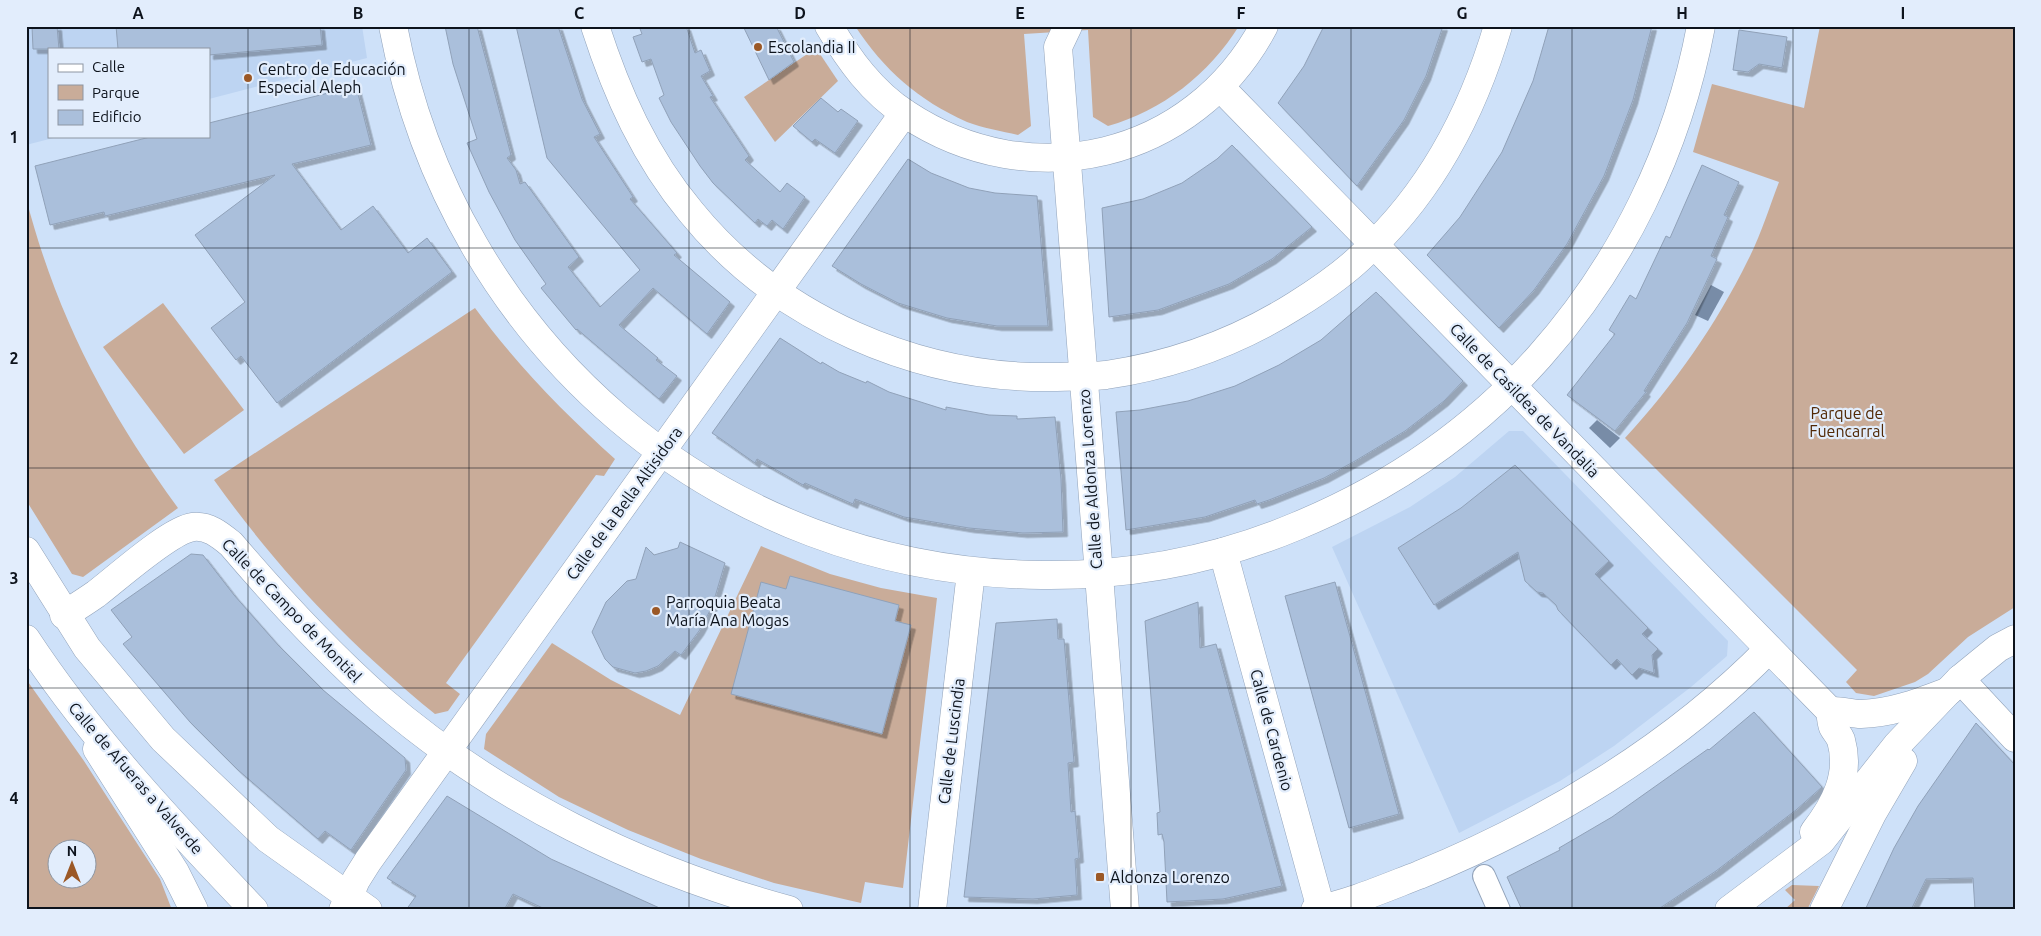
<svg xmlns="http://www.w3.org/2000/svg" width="2041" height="936" font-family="Ubuntu,sans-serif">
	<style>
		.built { fill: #bdd4f2 }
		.green { fill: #c9ac99; fill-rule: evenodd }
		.water { fill: #788ca7 }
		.building { fill: #aabfdb; stroke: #90a1b8; filter: url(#shadow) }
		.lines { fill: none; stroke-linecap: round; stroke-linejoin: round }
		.pedestrian-casing { stroke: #92a3ba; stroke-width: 24 }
		.minor-casing { stroke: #92a3ba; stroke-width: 29 }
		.tertiary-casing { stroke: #92a3ba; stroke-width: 29 }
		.pedestrian { stroke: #fff; stroke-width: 22 }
		.minor { stroke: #fff; stroke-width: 28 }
		.tertiary { stroke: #fff; stroke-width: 28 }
		.grid { fill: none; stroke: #0d131c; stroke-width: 1; stroke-opacity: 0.55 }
		.poi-dot { fill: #9b5826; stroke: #e2edfc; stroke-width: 2 }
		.labels { text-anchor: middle; stroke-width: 4.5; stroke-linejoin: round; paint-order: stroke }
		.poi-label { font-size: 16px; fill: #0d131c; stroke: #e2edfc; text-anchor: start }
		.street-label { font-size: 16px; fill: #0d131c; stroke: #e2edfc }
		.park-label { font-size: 16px; fill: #512805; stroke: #e2edfc }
		.neatline { fill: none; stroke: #0d131c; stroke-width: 2 }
		.grid-label { font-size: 16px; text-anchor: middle; font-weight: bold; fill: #0d131c }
	</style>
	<defs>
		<filter id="shadow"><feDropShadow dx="4.5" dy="4.5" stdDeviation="0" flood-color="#0004"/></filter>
	</defs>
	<rect width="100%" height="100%" fill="#cee1f9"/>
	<g class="built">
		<path d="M26,26H362L367,58L209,99V49H49V136H61L26,145Z"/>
		<path d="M1509,431H1523L1728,641L1727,656L1691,687L1614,746L1560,781L1459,833L1332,547L1410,507L1455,477Z"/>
	</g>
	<g class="green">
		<path d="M855,26H1239C1209,74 1162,111 1108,126L1093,117L1088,30L1024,34L1031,126L1018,135C1002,131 982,128 967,122C918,100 884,70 855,26Z"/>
		<path d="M1820,26H2015V607L1968,637L1928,674L1915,682L1874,696L1856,693L1846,682L1857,670L1625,438C1674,385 1716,325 1748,260C1761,235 1769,208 1779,182L1693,152L1712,84L1804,108Z"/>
		<path d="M816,48L838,81L775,142L744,97Z"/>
		<path d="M26,198C57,317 106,409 178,508L83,577L72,574L26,500Z"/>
		<path d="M163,303L244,410L184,454L103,347Z"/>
		<path d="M475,308C516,364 564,413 615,459L604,476L596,475L446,683L460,694L448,711L435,714C348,643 280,572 214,480Z"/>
		<path d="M761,546L830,574L881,588L937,598L903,888L865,882L861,903L774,883L701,859L628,830L559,797L484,749L486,734L552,643L611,680L680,715Z"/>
		<path d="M26,679L84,761L160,879L172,910H26ZM58,848H88V878H58Z"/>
		<path d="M1792,885L1819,886L1807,910H1784L1795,900L1785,890Z"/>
	</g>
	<g class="water">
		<path d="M1711,285L1724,292L1708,321L1695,315Z"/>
		<path d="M1597,420L1620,438L1610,448L1589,428Z"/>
	</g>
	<g class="building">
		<path d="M32,26H57L59,49H33Z"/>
		<path d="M116,26H320L322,45L209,55V49H118Z"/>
		<path d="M445,26H477L511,155L507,158L516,170L520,184L525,182L579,257L568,267L600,307L640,270L547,158L516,26H558L582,99L600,134L594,137L633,197L630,199L677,253L674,255L730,302L707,334L653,288L619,325L658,358L656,360L677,376L659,399L577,329L576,330L541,288L546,284L515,240L489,192L467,143L477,139L453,64Z"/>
		<path d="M639,26H686L695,53L701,50L710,71L701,76L713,96L710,97L749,156L745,160L780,192L787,183L805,197L783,229L772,220L767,226L758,219L755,223L713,183L700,166L671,122L659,98L664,95L651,59L642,62L633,37L642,34Z"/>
		<path d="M743,26H776L794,62L769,80Z"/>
		<path d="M1324,26H1443L1426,76L1404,120L1357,186L1278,103L1304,66Z"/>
		<path d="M1549,26H1652L1633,100L1604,176L1567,244L1534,290L1499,328L1427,255L1460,217L1502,152L1533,81Z"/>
		<path d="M1739,30L1787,37L1782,68L1759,64L1748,72L1733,70Z"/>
		<path d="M356,86L371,145L292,164L341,230L373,206L408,253L427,238L452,272L277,403L241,356L236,360L211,328L245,302L195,235L275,175L105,216L104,212L50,225L35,166L154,136H209V123Z"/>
		<path d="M821,98L838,112L841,109L858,121L835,153L815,139L812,142L793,126Z"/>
		<path d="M1232,145L1312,227L1272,259L1229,284L1158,310L1109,317L1102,208L1143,199L1182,183L1217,159Z"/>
		<path d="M908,159L931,173L969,188L995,193L1037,196L1048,326H997L947,318L898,303L861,284L832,266Z"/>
		<path d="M1702,165L1739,182L1724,215L1728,217L1711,256L1717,259L1687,323L1644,391L1646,392L1615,431L1567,395L1615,334L1609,330L1630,295L1636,299L1666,236L1670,238Z"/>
		<path d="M1376,292L1463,381L1444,401L1405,431L1355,461L1324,478L1269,500L1257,504L1255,500L1205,517L1126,530L1116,412L1140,410L1188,401L1235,386L1279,365L1321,340Z"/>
		<path d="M780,338L821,364L822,362L839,372L866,383L867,381L889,392L946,410V407L989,415L1017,416V419L1055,417L1061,479L1063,532L1023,533L969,528L904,517L855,499L853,504L805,483L803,485L757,459L755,463L721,439L712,433Z"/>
		<path d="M1515,465L1609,561L1595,574L1648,628L1642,634L1658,649L1652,655L1654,673L1639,668L1632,675L1617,659L1611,665L1558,610L1556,605L1543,593L1537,592L1525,581L1518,552L1434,605L1398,548L1461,508Z"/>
		<path d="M680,542L725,563L712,607L699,631L681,655L675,651L658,666L646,671L635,673L613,667L605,659L592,632L606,602L627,581L636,579L646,547L654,555L678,548Z"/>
		<path d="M191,554L203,555L234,595L278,645L323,690L405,758L406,770L351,850L325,831L318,839L238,770L190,722L123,644L132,637L111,610Z"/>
		<path d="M790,576L899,605L895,621L911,625L882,734L731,694L761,582L786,589Z"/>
		<path d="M1335,582L1399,814L1349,828L1285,596Z"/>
		<path d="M1198,602L1200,648L1216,644L1282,886L1223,899L1167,902L1164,842L1162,834L1158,835L1157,813L1160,812L1145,621Z"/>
		<path d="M1057,619L1058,639H1064L1074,762L1068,763L1071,812L1075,811L1079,858L1075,859L1077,895L1033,899L964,897L996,623Z"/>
		<path d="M1754,712L1822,787L1796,810L1716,871L1657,910H1522L1507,877L1560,850L1559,848L1612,817L1708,749L1709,750Z"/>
		<path d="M1976,723L2015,765V910H1975L1973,878L1926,879L1911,910H1865L1894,848L1918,806Z"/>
		<path d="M447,796L551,859L664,910H547L513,894L504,910H406L416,896L387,878Z"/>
	</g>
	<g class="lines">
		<defs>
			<path id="pedestrian" d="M1484,876L1499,910"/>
			<g id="minor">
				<path d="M393,26C453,343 718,572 1042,575C1129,576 1216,560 1297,526C1389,488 1472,432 1539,357C1622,264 1678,149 1701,26"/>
				<path d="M595,26C617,94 645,157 691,212C778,319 919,380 1056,377C1073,376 1089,377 1106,375C1173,365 1239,341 1296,305C1320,290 1345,273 1365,253C1431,192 1473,111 1498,26"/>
				<path d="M829,26C849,60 872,92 906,114C1031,197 1193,159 1264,26"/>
				<path d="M1068,26L1058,47L1125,910"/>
				<path d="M1221,88L1830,711C1831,716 1831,722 1833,727C1835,731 1839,735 1841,740C1851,775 1835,805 1814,832"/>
				<path d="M1223,552L1321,909"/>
				<path d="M64,615C75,608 86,601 96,594C117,578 170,530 193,527C208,525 220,535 231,544C277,598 326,651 380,699C497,800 641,870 789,910"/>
				<path d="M1960,679L2015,738"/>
				<path d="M1830,711C1841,710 1851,714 1861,714C1893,713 1920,702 1949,691"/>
				<path d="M97,749L175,872L194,910"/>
				<path d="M343,910L356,880L368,861L904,113"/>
				<path d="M932,910L971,572"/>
				<path d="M1315,910C1351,903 1385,888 1419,875C1546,823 1672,748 1769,649"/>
			</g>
			<g id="tertiary">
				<path d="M26,551L87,648L163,739L268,839L368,910"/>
				<path d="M26,639C91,738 173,825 254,910"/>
				<path d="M1729,910L1821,841L1897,745L1960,679L1998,648L2015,639"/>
				<path d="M1824,910L1872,814L1903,761"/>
			</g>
		</defs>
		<use href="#pedestrian" class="pedestrian-casing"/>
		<use href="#minor" class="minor-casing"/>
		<use href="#tertiary" class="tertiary-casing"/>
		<use href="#pedestrian" class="pedestrian"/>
		<use href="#minor" class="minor"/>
		<use href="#tertiary" class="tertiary"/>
	</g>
	<path class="grid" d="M248,26V910M469,26V910M689,26V910M910,26V910M1131,26V910M1351,26V910M1572,26V910M1793,26V910M26,248H2015M26,468H2015M26,688H2015"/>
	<g class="poi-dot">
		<circle cx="758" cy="47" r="5"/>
		<circle cx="248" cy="78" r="5"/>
		<circle cx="656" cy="611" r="5"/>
		<rect x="1095" y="872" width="10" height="10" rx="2.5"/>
	</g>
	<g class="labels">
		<g class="poi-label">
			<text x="768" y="53">Escolandia II</text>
			<text x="258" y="75">Centro de Educación<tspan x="258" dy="18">Especial Aleph</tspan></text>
			<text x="666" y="608">Parroquia Beata<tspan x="666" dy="18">María Ana Mogas</tspan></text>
			<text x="1110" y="883">Aldonza Lorenzo</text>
		</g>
		<g class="street-label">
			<text transform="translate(1525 400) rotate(46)" y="6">Calle de Casildea de Vandalia</text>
			<text transform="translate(1090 479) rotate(-94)" y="6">Calle de Aldonza Lorenzo</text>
			<text transform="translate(624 503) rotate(-54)" y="6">Calle de la Bella Altisidora</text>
			<text transform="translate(292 610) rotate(46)" y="6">Calle de Campo de Montiel</text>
			<text transform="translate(1272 730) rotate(75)" y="6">Calle de Cardenio</text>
			<text transform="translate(951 741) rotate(-83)" y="6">Calle de Luscindia</text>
			<text transform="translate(136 778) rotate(49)" y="6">Calle de Afueras a Valverde</text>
		</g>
		<g class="park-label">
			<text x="1847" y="419">Parque de<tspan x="1847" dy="18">Fuencarral</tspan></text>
		</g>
	</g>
	<rect width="2041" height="936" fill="none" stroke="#e2edfc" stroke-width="55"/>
	<rect x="48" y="48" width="162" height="90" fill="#e2edfc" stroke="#8d96a2"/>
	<rect x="58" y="64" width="25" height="8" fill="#ffffff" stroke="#8d96a2"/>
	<text x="92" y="72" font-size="15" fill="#0d131c">Calle</text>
	<rect x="58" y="85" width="25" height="15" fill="#c9ac99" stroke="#8d96a2"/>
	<text x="92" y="98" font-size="15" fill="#0d131c">Parque</text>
	<rect x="58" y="110" width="25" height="15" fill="#aabfdb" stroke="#8d96a2"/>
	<text x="92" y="122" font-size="15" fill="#0d131c">Edificio</text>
	<g transform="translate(72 864)"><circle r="24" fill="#e2edfc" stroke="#8d96a2"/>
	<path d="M0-4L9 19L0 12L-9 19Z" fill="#9b5826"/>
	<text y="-8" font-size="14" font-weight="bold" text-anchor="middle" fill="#0d131c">N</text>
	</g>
	<rect x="28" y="28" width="1986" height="880" class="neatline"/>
	<g class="grid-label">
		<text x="138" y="19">A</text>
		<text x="358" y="19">B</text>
		<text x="579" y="19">C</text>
		<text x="800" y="19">D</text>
		<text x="1020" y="19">E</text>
		<text x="1241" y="19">F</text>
		<text x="1462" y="19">G</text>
		<text x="1682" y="19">H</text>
		<text x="1903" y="19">I</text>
		<text x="14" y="143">1</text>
		<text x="14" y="364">2</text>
		<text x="14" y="584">3</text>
		<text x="14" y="804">4</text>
	</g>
</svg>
